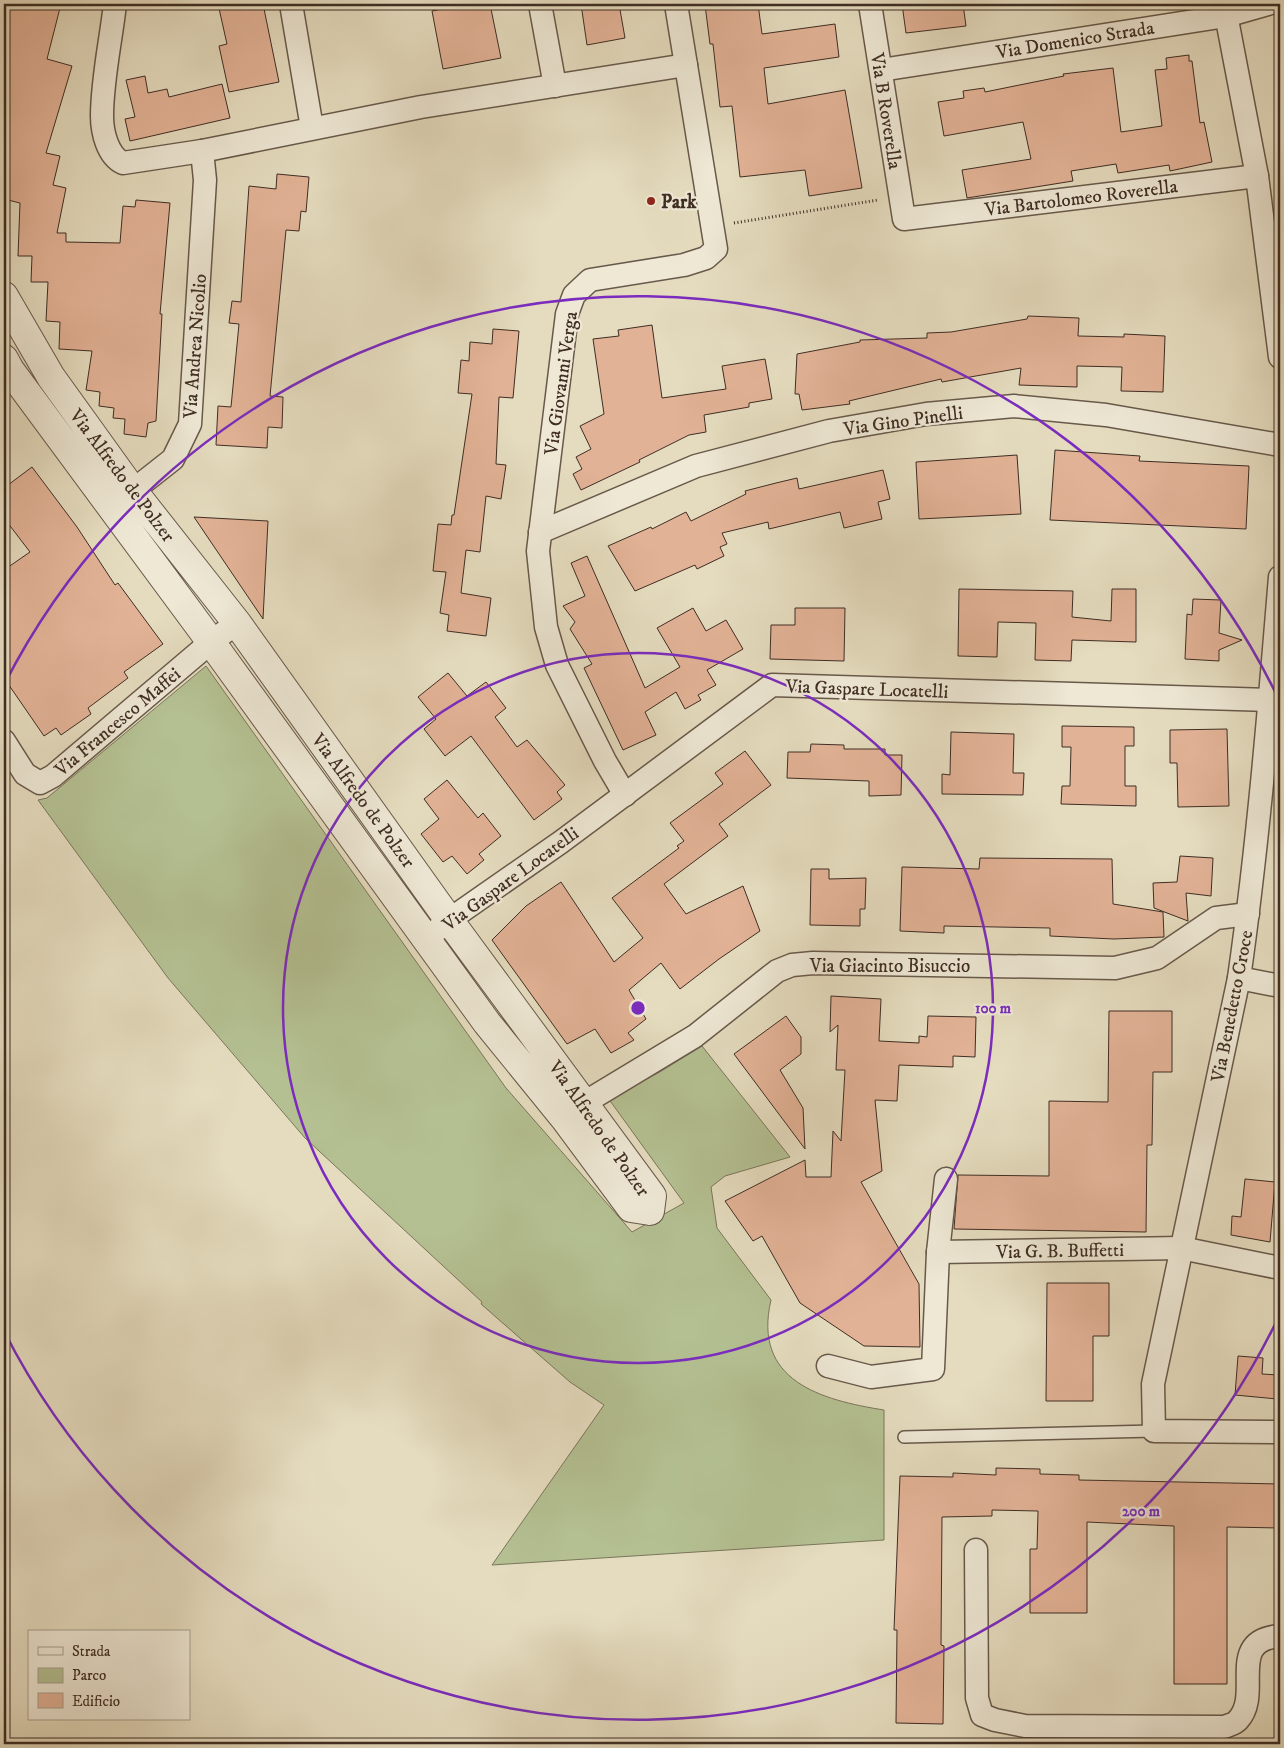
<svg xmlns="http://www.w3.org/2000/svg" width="1284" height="1748" font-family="'IM FELL DW Pica',serif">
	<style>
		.green { fill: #b4c092; stroke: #7a765b }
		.building { fill: #e2b296; stroke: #3f2d24 }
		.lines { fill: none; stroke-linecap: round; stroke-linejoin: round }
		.service-casing { stroke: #68594b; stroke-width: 14 }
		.minor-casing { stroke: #68594b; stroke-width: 25 }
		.tertiary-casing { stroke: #68594b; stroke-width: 30 }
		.path { stroke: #3f2d24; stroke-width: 3; stroke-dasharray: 1 2.5; stroke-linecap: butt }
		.service { stroke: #eee8d5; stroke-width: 11 }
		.minor { stroke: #eee8d5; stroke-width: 22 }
		.tertiary { stroke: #eee8d5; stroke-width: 28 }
		.ring { fill: none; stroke: #7b2cbf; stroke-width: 2.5 }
		.poi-dot { fill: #8f2418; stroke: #eee8d5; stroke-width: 2 }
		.labels { text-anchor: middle; stroke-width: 4.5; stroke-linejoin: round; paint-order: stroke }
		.street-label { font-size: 19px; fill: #3f2d24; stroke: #eee8d5 }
		.poi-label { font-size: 19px; font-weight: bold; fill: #3f2d24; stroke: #eee8d5; text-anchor: start }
		.centre { fill: #7b2cbf; stroke: #eee8d5; stroke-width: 2.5 }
		.ring-label { font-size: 15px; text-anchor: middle; font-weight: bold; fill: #7b2cbf; stroke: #eee8d5; stroke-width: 4.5; stroke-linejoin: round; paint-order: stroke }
	</style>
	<rect width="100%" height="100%" fill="#e5dcbf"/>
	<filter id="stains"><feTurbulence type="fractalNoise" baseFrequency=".004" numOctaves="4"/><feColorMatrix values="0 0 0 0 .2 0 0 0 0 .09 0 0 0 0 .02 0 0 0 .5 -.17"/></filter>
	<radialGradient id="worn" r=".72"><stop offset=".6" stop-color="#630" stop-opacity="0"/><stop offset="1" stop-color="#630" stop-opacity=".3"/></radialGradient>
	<path class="green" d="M206,666L506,1088L632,1232L684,1203L608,1098L658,1073L702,1046L790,1157L725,1176L711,1187L717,1228L771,1300C752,1381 821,1400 884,1410V1540L492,1565L604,1405L570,1382L481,1304L482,1302L305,1138L168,978L38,800L47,798Z"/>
	<g class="building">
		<path d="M9,4H61L47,59L72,66L46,153L60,156L53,185L66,188L57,233H66V242L120,243L123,206L135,207L136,200L170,203L160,314H162L156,421L148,423L146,437L124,434L125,419L113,418L114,408L99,406L100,392L86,390L92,351L59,349L60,322L46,321L48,282H31L32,256H18L20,203L4,199L8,173L4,172V25Z"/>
		<path d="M218,4H263L279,82L229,92L219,46L227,44Z"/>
		<path d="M467,4H490L501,58L443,69L432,11Z"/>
		<path d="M581,4H619L625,38L587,45Z"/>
		<path d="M716,4H758L762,34L835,24L839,57L764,68L768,104L845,90L862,188L809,196L805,170L740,177L732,106L720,107L713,44H710L705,5Z"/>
		<path d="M902,4H963L966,26L906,33Z"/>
		<path d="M1189,55V61H1192L1200,123L1204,122L1212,162L1170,171L1169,165L1118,173L1116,164L1071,171L1073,181L967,198L962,170L1031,159L1023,122L944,136L938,102L964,98L963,91L984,88L985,92L1064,76L1063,74L1113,68L1121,132L1162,126L1155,70L1167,69L1166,58Z"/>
		<path d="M145,76L148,93L167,89L169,97L222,84L230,118L130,141L125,119L135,117L126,80Z"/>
		<path d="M277,174L309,177L306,212L301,211L299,231L286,230L270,396L283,397L282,428L268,427L267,448L216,445L218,406L231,407L239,324L229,323L232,301L241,302L249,186L276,189Z"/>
		<path d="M1028,316L1079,318L1078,336L1124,337V334L1165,336L1163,392L1121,391L1122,367L1077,366V387L1019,385L1021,368L942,382L941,379L849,401L850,404L802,410L799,394H795L797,354L860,342V340L927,338V333L951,332L1027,319Z"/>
		<path d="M652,325L662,398L726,389L722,366L765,359L772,399L749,403V407L704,415L706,432L689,435L639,460L640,462L581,490L573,474L582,469L576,457L591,449L580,426L604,414L593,339L619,336L618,330Z"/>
		<path d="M493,329L519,331L513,398L499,397L496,464L506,465L501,499L486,496L480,552L466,550L461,593L491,598L486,636L447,631L449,615L440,613L446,572L433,571L438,524L451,525L452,515H454L472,394L458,393L461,360L469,361L470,342L492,344Z"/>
		<path d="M1055,450L1140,456L1139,461L1249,466L1246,529L1050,520Z"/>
		<path d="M1017,455L1021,514L919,519L916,462Z"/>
		<path d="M32,467L77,527L115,585L118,583L163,644L124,672L128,678L88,708L91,714L61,735L56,728L44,736L4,678V570L30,552L4,518V488Z"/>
		<path d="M883,470L890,499L878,502L882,519L844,528L840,512L769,529L768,522L722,533L727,544L720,547L724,556L697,569L695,565L635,591L608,546L651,527L652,529L686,512L691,521L746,494L745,491L776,483L797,478L799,489Z"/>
		<path d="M194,517L268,521L263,619Z"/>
		<path d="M587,556L645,688L680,667L657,628L693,608L706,631L726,620L743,649L707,670L716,685L698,695L701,700L685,709L676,692L645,712L656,735L623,750L584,668L592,664L570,629L575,622L563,606L585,596L571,563Z"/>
		<path d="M959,589L1073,591L1072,617L1111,621L1112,589H1136V642L1072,640L1071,661L1035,660L1036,623L998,622L997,657L958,656Z"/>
		<path d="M1193,599L1221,600L1219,633L1242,640L1219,650V661L1185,659L1187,614L1192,615Z"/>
		<path d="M795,608H845L844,661L770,659L771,625H795Z"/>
		<path d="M448,673L467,696L486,682L506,708L495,717L517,747L527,740L565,785L557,792L562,799L534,820L471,736L445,756L424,729L436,719L418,697Z"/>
		<path d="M1062,726L1134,727V746H1125V786H1136V806L1061,804L1062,786H1070L1071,747H1062Z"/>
		<path d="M1227,729L1229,806L1178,807L1177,763H1170V730Z"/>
		<path d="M951,732L1014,734L1013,773H1024L1023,795L942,794V774L950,775Z"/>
		<path d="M811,744L844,745V749H885V755H902L901,795L869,796V781L787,778L788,752H810Z"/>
		<path d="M745,751L771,785L719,824L728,836L664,884L686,914L743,886L760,931L719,959L680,989L661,963L629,990L646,1019L628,1033L634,1040L611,1053L595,1029L567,1044L492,940L526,906L561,882L614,962L643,938L612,898L679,848L677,846L684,841L670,823L723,784L715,773Z"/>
		<path d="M447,780L478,818L483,813L501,836L479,854L484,860L467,874L452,856L443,862L421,834L439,819L424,799Z"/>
		<path d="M1180,856L1213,858L1211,896L1186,893L1188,921L1154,908L1153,883L1177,882Z"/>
		<path d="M980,858L1112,859L1113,904L1163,912L1164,937L1114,939L1050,936V928L944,926V933L900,931L902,867L979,869Z"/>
		<path d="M811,869H829V879L866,878L865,909H860V926L810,925Z"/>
		<path d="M831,996L881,999L879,1041L919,1043V1036L927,1037L928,1016L976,1017L975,1057L953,1056V1067L899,1065L897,1101L875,1100L882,1171L861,1182L919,1284L920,1347L864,1346L800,1303L762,1236L753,1241L725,1201L805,1160L806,1177H831L833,1131L841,1141L845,1070H836L838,1025L830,1032Z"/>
		<path d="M1109,1011H1172V1072H1153L1152,1145H1147L1146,1232L954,1229L958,1175L1049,1176V1101L1108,1102Z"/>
		<path d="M786,1016L801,1037V1054L780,1070L803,1108L805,1149L734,1054Z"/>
		<path d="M1245,1179L1275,1182L1270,1242L1231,1235L1232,1216L1241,1217Z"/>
		<path d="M1047,1283H1109V1336H1093V1401H1046Z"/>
		<path d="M1238,1356L1263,1358L1262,1374L1278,1375L1277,1399L1235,1395Z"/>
		<path d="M996,1468L1040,1469V1474L1079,1475V1480L1280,1484V1528L1227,1527V1684H1174V1526L1087,1522V1613H1030V1549H1037L1038,1511L992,1510V1516L942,1517L941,1645L944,1646L943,1724L896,1723L897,1630H894L900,1476L953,1477V1473L996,1475Z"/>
	</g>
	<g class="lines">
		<defs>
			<path id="service" d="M904,1437L1154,1431"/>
			<g id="minor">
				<path d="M115,4C111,40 102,80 102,116C102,133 108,156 123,163L202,151L421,107L686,65"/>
				<path d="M291,4L312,128"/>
				<path d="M540,4L555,86"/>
				<path d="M870,4L904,219L1257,176"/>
				<path d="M1224,4L1257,176L1280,357"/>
				<path d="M881,70L1226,16L1268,4"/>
				<path d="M121,500L173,459L190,424L205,180L202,151"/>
				<path d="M540,532L696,466L829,431L926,414L1014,406L1106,415L1280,445"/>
				<path d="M1280,577C1269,711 1258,845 1239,978L1153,1384L1154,1431L1280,1432"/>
				<path d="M4,741L25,774L40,783L53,776L211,642L237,623"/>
				<path d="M625,795L605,761L557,665L546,627L538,551L567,314L574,295L590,280L684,265L706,258L716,249L676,4"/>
				<path d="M426,939L449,920L561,842L772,685L1270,700"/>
				<path d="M1239,978L1280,986"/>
				<path d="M571,1114L584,1103L695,1036L777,971L792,965L813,963L1115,968L1157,958L1216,918L1248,914"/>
				<path d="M938,1252L1181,1248L1280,1268"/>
				<path d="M828,1366L871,1377L933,1369L938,1252L946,1179"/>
				<path d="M976,1550L977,1698L982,1715L995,1720L1025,1726L1224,1727C1229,1725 1235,1724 1238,1720C1263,1694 1225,1640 1280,1636"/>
			</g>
			<path id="tertiary" d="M4,296L51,377L133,491L237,623L449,920L652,1196L650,1211L631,1208L565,1119L487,1023L211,642L10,370L4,359"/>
		</defs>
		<use href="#service" class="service-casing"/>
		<use href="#minor" class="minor-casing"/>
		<use href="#tertiary" class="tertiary-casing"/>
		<path class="path" d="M734,223L878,200"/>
		<use href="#service" class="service"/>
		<use href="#minor" class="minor"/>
		<use href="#tertiary" class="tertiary"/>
	</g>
	<g class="ring">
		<circle cx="638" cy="1008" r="355"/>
		<path d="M1280 1314A711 711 0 0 1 4 1331M4 685A711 711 0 0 1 1280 702"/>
	</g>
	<circle class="poi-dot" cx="651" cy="201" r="5"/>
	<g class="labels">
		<g class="street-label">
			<text transform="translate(1075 39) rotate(-9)" y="7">Via Domenico Strada</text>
			<text transform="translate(887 111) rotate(81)" y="7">Via B Roverella</text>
			<text transform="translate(1081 197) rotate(-7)" y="7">Via Bartolomeo Roverella</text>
			<text transform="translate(194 346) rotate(-86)" y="7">Via Andrea Nicolio</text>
			<text transform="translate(560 383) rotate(-82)" y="7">Via Giovanni Verga</text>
			<text transform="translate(903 420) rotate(-8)" y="7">Via Gino Pinelli</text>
			<text transform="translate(123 475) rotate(53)" y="7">Via Alfredo de Polzer</text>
			<text transform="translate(867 688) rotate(2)" y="7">Via Gaspare Locatelli</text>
			<text transform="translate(117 721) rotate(-40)" y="7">Via Francesco Maffei</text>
			<text transform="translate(364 800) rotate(54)" y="7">Via Alfredo de Polzer</text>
			<text transform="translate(510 878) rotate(-36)" y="7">Via Gaspare Locatelli</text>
			<text x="890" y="972">Via Giacinto Bisuccio</text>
			<text transform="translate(1231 1006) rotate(-79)" y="7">Via Benedetto Croce</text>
			<text transform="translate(600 1128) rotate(55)" y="7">Via Alfredo de Polzer</text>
			<text transform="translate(1060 1250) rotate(-1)" y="7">Via G. B. Buffetti</text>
		</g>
		<g class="poi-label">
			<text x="661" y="208">Park</text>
		</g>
	</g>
	<circle cx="638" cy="1008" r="8" class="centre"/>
	<g class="ring-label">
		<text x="993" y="1013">100 m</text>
		<text x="1141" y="1516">200 m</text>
	</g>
	<rect width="1284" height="1748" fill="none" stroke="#e5dcbf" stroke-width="20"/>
	<rect x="5" y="5" width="1274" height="1738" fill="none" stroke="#3f2d24" stroke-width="2.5"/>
	<rect x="10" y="10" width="1264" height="1728" fill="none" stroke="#3f2d24"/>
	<rect x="28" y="1630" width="162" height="90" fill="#eee8d5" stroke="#a89d8e"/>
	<rect x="38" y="1647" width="25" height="8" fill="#eee8d5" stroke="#a89d8e"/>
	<text x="72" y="1656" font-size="15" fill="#3f2d24">Strada</text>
	<rect x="38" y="1668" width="25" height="15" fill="#b4c092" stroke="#a89d8e"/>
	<text x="72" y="1680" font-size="15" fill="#3f2d24">Parco</text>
	<rect x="38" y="1693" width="25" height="15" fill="#e2b296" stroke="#a89d8e"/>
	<text x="72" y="1706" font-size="15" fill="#3f2d24">Edificio</text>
	<rect width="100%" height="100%" filter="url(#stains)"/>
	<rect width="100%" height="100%" fill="url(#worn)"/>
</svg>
